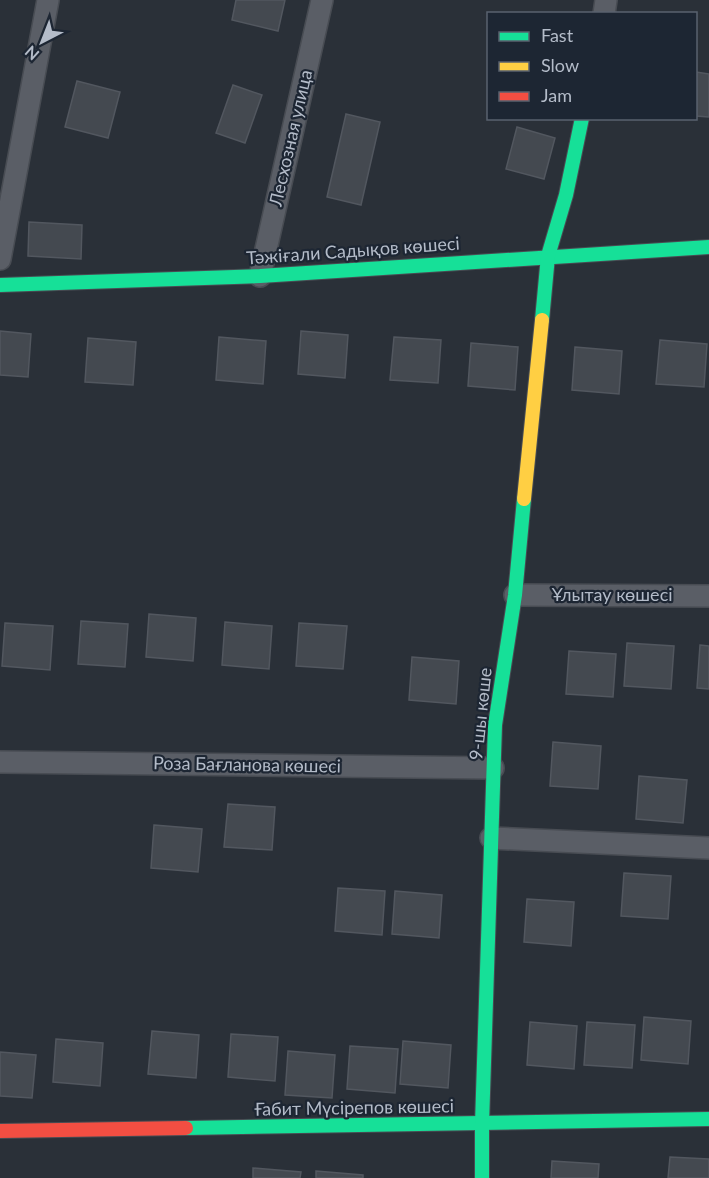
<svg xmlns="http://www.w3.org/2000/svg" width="709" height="1178" font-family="Lato,sans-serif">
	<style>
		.building { fill: #444950; stroke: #52575f; stroke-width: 1.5 }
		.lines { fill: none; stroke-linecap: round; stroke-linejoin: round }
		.street-casing { stroke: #484c53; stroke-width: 24 }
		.fast-casing { stroke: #484c53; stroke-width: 16 }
		.slow-casing { stroke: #484c53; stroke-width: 16 }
		.jam-casing { stroke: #484c53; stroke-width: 16 }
		.street { stroke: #5a5e66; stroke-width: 21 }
		.fast { stroke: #16e098; stroke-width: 14 }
		.slow { stroke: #ffcf43; stroke-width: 14 }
		.jam { stroke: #f24e42; stroke-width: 14 }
		.labels { text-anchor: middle; stroke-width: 4.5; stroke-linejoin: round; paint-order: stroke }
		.street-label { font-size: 18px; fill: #b4bcc9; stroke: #1d2633 }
	</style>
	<rect width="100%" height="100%" fill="#2a3038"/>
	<g class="building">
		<path d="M236,0H285L278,31L232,20Z"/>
		<path d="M696,72L709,74V117L696,116Z"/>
		<path d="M77,81L120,92L108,138L65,127Z"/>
		<path d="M233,85L262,95L245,143L216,133Z"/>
		<path d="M346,114L380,122L361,205L327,197Z"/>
		<path d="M517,127L555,138L544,179L506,169Z"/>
		<path d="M29,222L82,225L81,259L28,256Z"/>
		<path d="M0,331L31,334L28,377L0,375Z"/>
		<path d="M301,331L348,335L345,378L298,374Z"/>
		<path d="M219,337L266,341L263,384L216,380Z"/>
		<path d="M394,337L441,340L438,383L390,380Z"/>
		<path d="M88,338L136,342L133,385L85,382Z"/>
		<path d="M660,340L707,344L704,387L656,384Z"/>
		<path d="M471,343L518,347L515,390L468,386Z"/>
		<path d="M575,347L622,351L619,394L572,390Z"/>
		<path d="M149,614L196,618L193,661L146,657Z"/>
		<path d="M81,621L128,624L125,667L78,664Z"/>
		<path d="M225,622L272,626L269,669L222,665Z"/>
		<path d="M5,623L53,626L50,670L2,666Z"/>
		<path d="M299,623L347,626L343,669L296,666Z"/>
		<path d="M627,643L674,646L671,689L624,686Z"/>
		<path d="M700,645L709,646V689L697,688Z"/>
		<path d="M569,651L616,654L613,697L566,694Z"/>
		<path d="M412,657L459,661L456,704L409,700Z"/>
		<path d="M553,742L601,746L598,789L550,786Z"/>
		<path d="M639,776L687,780L683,823L636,819Z"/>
		<path d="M228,804L275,807L272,850L224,847Z"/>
		<path d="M154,825L202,829L198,872L151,868Z"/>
		<path d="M624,873L671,876L668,919L621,916Z"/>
		<path d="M338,888L385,891L382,935L335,931Z"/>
		<path d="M395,891L442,895L439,938L392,934Z"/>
		<path d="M527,899L574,902L571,946L524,942Z"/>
		<path d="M644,1017L691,1021L688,1064L641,1060Z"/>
		<path d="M530,1022L577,1026L574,1069L527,1065Z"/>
		<path d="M587,1022L635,1025L632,1068L584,1065Z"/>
		<path d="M152,1031L199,1035L196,1078L148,1074Z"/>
		<path d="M231,1034L278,1037L275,1081L228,1077Z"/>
		<path d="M56,1039L103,1043L100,1086L53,1082Z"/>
		<path d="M403,1041L451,1045L448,1088L400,1084Z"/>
		<path d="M350,1046L398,1049L395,1093L347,1089Z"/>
		<path d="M288,1051L335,1055L332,1098L285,1095Z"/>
		<path d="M0,1052L36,1055L32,1098L0,1096Z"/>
		<path d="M670,1157L709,1159V1178H668Z"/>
		<path d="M552,1161L599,1164L598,1178H551Z"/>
		<path d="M253,1168L301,1172L300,1178H253Z"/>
		<path d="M316,1171L363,1175V1178H316Z"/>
	</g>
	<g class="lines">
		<defs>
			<g id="street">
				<path d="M604,14L606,0"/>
				<path d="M0,259L48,0"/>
				<path d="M260,276L322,0"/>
				<path d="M515,595L709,596"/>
				<path d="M0,762L493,768"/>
				<path d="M491,838L709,848"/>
			</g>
			<g id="fast">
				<path d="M0,285L260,276L709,247"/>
				<path d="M542,320L548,256L566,195L582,118"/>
				<path d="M186,1128L709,1119"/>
				<path d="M482,1178V1124L495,725L515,595L524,499"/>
			</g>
			<path id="slow" d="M524,499L542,320"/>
			<path id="jam" d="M0,1131L186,1128"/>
		</defs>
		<use href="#street" class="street-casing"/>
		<use href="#fast" class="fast-casing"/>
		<use href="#slow" class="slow-casing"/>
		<use href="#jam" class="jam-casing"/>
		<use href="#street" class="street"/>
		<use href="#fast" class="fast"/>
		<use href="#slow" class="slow"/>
		<use href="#jam" class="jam"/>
	</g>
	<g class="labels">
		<g class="street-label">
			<text transform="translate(291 138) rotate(-77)" y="6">Лесхозная улица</text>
			<text transform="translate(353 251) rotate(-4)" y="6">Тәжіғали Садықов көшесі</text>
			<text x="612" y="601">Ұлытау көшесi</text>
			<text transform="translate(481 714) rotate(-84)" y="6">9-шы көше</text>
			<text transform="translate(247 765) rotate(1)" y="6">Роза Бағланова көшесi</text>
			<text transform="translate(354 1108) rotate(-1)" y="6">Ғабит Мүсірепов көшесi</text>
		</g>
	</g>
	<rect x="487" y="12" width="210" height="108" fill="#1d2633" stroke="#59626f" stroke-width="1.5"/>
	<rect x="499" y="32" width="30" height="9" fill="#16e098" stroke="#59626f" stroke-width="1.5"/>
	<text x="541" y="42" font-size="18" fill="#b4bcc9">Fast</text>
	<rect x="499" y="62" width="30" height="9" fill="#ffcf43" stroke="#59626f" stroke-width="1.5"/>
	<text x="541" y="72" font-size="18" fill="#b4bcc9">Slow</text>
	<rect x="499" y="92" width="30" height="9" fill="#f24e42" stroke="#59626f" stroke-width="1.5"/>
	<text x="541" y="102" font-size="18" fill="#b4bcc9">Jam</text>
	<g transform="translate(42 42) rotate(222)" stroke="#1d2633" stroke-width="4.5" paint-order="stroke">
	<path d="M0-4.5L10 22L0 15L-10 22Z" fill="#b4bcc9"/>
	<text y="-9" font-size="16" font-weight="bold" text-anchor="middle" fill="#b4bcc9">N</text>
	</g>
</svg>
